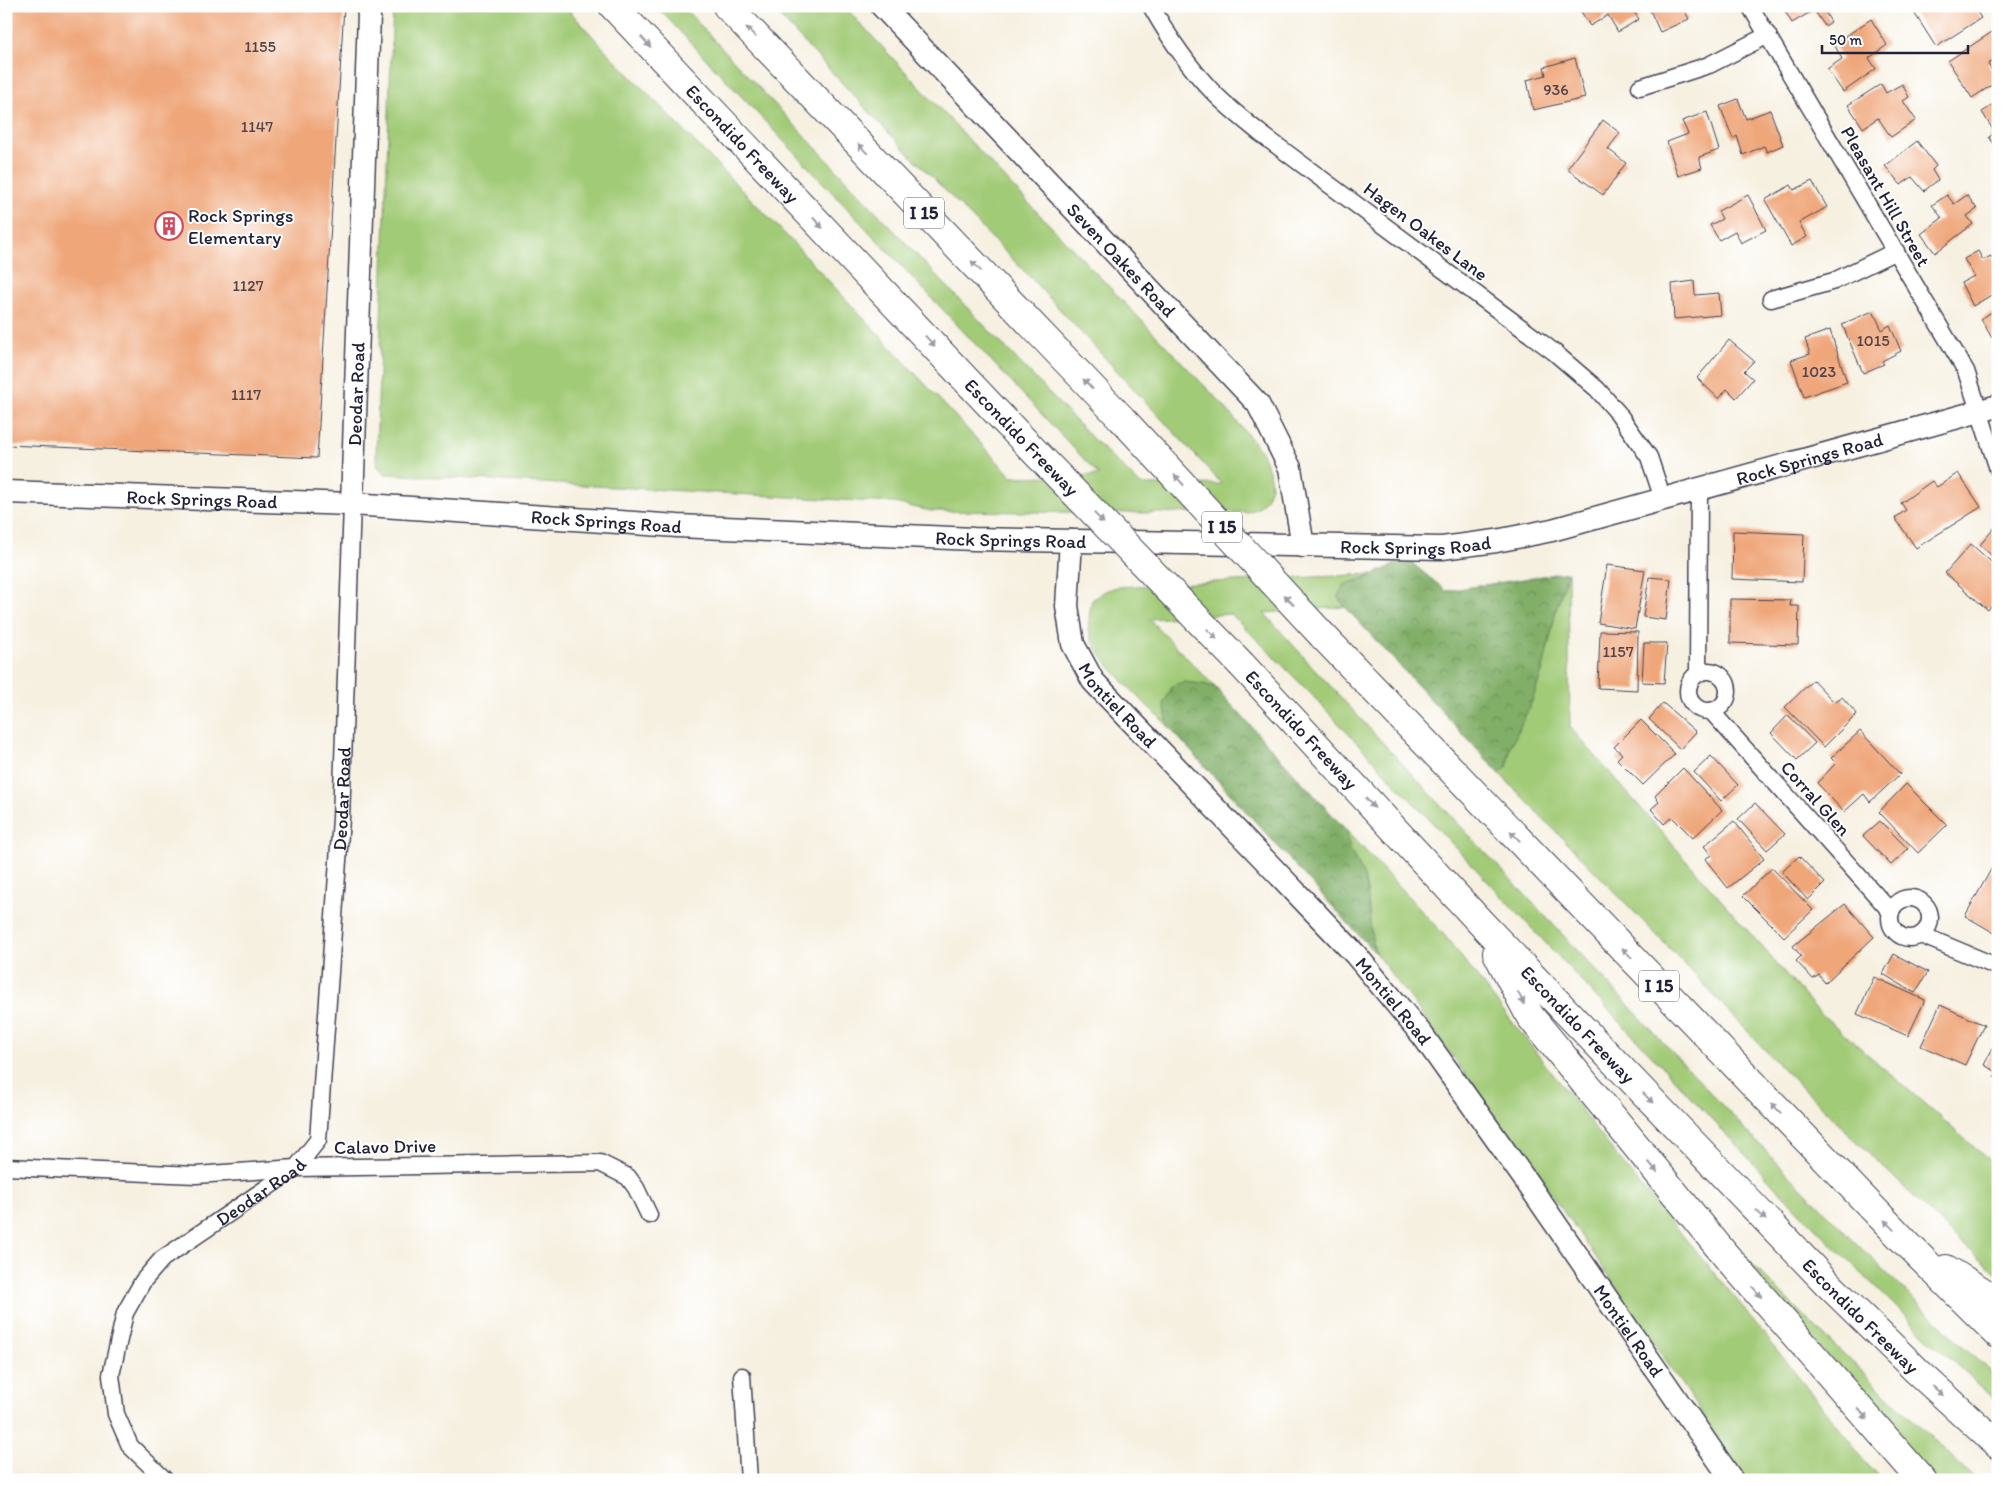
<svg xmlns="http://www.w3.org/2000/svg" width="2004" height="1486" font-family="Itim,sans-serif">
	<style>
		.green { fill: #a2cb77; stroke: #627659 }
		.forest { fill: url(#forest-crowns); stroke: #526852 }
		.building { fill: #efa679 }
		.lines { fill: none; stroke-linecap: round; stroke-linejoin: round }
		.street-casing { stroke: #424154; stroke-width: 19 }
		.secondary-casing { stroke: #424154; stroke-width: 25 }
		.highway-casing { stroke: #424154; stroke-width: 30 }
		.street { stroke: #fff; stroke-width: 16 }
		.secondary { stroke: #fff; stroke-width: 22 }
		.highway { stroke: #fff; stroke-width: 28 }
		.highway-bridge-casing { stroke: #424154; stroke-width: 30; stroke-linecap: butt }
		.highway-bridge { stroke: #fff; stroke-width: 28 }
		.oneway { fill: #9c9ca7 }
		.labels { text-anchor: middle; stroke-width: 4; stroke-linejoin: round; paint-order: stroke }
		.number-label { font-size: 16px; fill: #55434a }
		.shield { fill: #fff; stroke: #646476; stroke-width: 1 }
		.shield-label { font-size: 18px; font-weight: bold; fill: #22223b }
		.street-label { font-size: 19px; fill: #22223b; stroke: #fff }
		.poi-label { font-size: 19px; fill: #22223b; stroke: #fff; text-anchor: start }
	</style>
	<defs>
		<pattern id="forest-crowns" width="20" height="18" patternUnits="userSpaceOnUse" patternTransform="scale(1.25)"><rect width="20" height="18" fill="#81af68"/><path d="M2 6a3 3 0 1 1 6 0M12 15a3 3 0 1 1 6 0" fill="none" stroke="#698e57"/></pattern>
	</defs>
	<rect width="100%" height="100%" fill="#fff"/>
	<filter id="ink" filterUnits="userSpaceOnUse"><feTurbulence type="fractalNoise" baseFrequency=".02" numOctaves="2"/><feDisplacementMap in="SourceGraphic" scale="10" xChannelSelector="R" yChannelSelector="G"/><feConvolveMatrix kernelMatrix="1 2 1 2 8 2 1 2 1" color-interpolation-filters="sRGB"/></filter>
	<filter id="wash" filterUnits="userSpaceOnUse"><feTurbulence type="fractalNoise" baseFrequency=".0096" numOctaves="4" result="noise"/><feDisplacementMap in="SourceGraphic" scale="20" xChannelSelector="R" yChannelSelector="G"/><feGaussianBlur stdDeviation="1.12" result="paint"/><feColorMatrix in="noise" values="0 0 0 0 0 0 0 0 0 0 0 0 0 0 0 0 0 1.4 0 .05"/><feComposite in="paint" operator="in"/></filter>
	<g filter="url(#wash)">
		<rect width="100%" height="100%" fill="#f6f0e0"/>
		<g class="green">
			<path d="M393,6H565L608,53L783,232L1012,477L1099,475L656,6H682L934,273L1096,442L1141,485L1222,484L1026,273L888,132L770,6H844L1012,186L1224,406L1261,451L1269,470L1271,487L1266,499L1258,508L1247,512L1145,513L931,511L894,503L385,474L378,467L376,455Z"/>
			<path d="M1568,572L1570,727L1818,1011L1998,1168V1274L1958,1240L1780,1066L1677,956L1499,773L1507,767L1510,748L1532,701L1543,669L1557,606Z"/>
			<path d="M1374,574L1344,585L1338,596L1345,607L1264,613C1372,733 1483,850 1594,968C1725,1109 1855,1249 1998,1378V1403L1937,1347L1803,1216L1309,692L1231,614L1149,619L1216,688L1203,684L1164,703L1168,726C1148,705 1097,661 1090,635C1087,623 1090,612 1092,600L1105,591L1117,587Z"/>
			<path d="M1347,831L1445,936L1635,1179L1742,1306L1880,1480H1746L1593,1253L1419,1010L1376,954L1370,937L1365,880L1347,844Z"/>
			<path d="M1726,1238L1805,1317L1976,1480H1933Z"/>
		</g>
		<g class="forest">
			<path d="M1407,559L1446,591L1568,572L1557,606L1543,669L1532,701L1510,748L1507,767L1499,773L1345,607L1338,596L1344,585L1359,581Z"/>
			<path d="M1183,682L1203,684L1216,688L1347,831C1347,854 1360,861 1365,881C1371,905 1368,930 1376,954L1168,726L1164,703L1173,685Z"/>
		</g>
		<g id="blocks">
			<g class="building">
				<path d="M6,6H344L317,458L6,445Z"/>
				<path d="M1587,6H1630L1639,19L1618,32L1608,15L1590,26L1580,10Z"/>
				<path d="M1648,6H1682L1689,19L1660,32Z"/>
				<path d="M1782,6H1834L1825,12L1831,22L1825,26L1814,10L1792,23Z"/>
				<path d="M1920,6H1973L1981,18L1936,47L1913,11Z"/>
				<path d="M1871,19L1887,45L1869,58L1876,69L1843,92L1827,69L1842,59L1834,44Z"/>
				<path d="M1992,32L1998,40V58L1988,64L1998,81L1972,98L1948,61Z"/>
				<path d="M1575,58L1585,98L1533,110L1527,80L1546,75L1544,67Z"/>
				<path d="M1881,84L1886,93L1902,84L1909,97L1903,101L1916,120L1891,137L1878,118L1863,128L1848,105Z"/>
				<path d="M1738,99L1746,119L1770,110L1783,145L1767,152L1764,146L1743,155L1737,136L1733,139L1720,106Z"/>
				<path d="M1998,102V150L1989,137L1995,133L1982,112Z"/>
				<path d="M1707,112L1719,150L1699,157L1702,168L1678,176L1667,142L1688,134L1682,121Z"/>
				<path d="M1603,120L1620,133L1608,149L1626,163L1603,195L1567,169Z"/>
				<path d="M1917,141L1936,166L1932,170L1938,180L1924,191L1912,177L1901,185L1885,166Z"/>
				<path d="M1812,181L1827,207L1799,223L1807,237L1791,246L1765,200L1791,185L1794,190Z"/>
				<path d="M1748,195L1766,230L1741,243L1735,231L1719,240L1710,225L1722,219L1718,211Z"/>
				<path d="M1947,195L1954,204L1967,195L1977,209L1967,216L1973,224L1935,253L1921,234L1942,218L1932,205Z"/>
				<path d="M1978,251L1983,260L1991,256L1998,268V291L1973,306L1961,283L1974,276L1964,259Z"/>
				<path d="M1694,281L1695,295L1719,293L1721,315L1674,319L1672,284Z"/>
				<path d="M1998,308V335L1992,338L1981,319Z"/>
				<path d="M1873,311L1882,330L1890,325L1901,351L1882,361L1884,364L1863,373L1842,324Z"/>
				<path d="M1830,330L1847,382L1804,397L1791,360L1810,354L1805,339Z"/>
				<path d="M1729,340L1754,361L1744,371L1753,379L1736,398L1727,389L1719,399L1697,378Z"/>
				<path d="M1958,473L1981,507L1916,548L1895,518L1906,510L1901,503L1932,481L1937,487Z"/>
				<path d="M1995,527L1998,529V561L1980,545Z"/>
				<path d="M1733,531L1804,534L1802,582L1732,579Z"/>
				<path d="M1971,544L1998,568V599L1988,610L1945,573Z"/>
				<path d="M1607,565L1645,570L1635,629L1598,623Z"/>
				<path d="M1649,577L1671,579L1666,620L1643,617Z"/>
				<path d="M1730,599L1791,600L1790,606H1799L1798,645L1730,643Z"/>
				<path d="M1600,631L1638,632L1637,690L1598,688Z"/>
				<path d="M1644,643H1667L1664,683L1642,682Z"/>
				<path d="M1813,680L1834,702L1842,697L1857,714L1824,747L1785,707Z"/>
				<path d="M1663,703L1696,732L1680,749L1649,719Z"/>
				<path d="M1788,715L1815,743L1797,760L1771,733Z"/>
				<path d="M1641,720L1675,754L1643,785L1617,759L1622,754L1614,747Z"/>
				<path d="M1860,731L1900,774L1870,802L1864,794L1844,812L1817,783L1836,763L1831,758Z"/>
				<path d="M1711,756L1738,785L1721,801L1694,772Z"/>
				<path d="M1683,768L1722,810L1693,838L1672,817L1664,824L1651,809L1659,802L1655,796Z"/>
				<path d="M1906,784L1947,825L1918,853L1879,812Z"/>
				<path d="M1755,803L1785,834L1767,850L1738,819Z"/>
				<path d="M1734,821L1764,859L1728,888L1705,859L1711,855L1704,846Z"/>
				<path d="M1880,821L1908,849L1891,865L1863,836Z"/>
				<path d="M1799,856L1825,883L1808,900L1782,872Z"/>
				<path d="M1998,857V935L1965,916Z"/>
				<path d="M1772,868L1813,910L1784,937L1743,896Z"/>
				<path d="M1845,904L1874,937L1825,983L1819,975L1813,979L1796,961L1801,956L1793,946Z"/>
				<path d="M1894,954L1928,972L1915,993L1883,974Z"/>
				<path d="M1874,977L1925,1000L1908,1036L1857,1014Z"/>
				<path d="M1940,1005L1984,1025L1965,1065L1921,1046Z"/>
				<path d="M1998,1038V1079L1994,1077L1997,1072L1984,1065Z"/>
			</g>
		</g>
	</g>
	<g filter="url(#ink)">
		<use href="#blocks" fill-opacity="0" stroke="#424154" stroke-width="1"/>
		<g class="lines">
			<defs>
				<g id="street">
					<path d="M1151,6C1168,36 1187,65 1211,90C1226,106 1243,119 1260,133L1554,352L1597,389L1618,413L1649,457L1663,499"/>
					<path d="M1750,6L1966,371L1998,469"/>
					<path d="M1640,87L1709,65L1768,35"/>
					<path d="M1771,299L1834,281L1896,251"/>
					<circle cx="1708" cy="691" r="20"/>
					<path d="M1698,673L1699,489"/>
					<path d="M1711,711L1891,912"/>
					<circle cx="1910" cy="918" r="20"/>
					<path d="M1921,935L1998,967"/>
					<path d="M6,1167L196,1175L296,1168L600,1163L628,1177L636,1188L649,1215"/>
					<path d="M742,1376L749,1480"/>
					<path id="s1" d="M165,1480L130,1446L116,1414L111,1375L125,1313L143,1281L162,1259L296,1168L318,1140L341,819L352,504"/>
				</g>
				<g id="secondary">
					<path id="s2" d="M882,6L1258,404L1290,468L1303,546"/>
					<path id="s3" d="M6,492L352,504L678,526L974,539L1442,548L1496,541L1552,530L1998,406"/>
					<path id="s4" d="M352,504L369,14L367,6"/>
					<path id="s5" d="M1071,541L1067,606L1073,644L1093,681L1355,954L1423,1036L1526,1181L1732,1480"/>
				</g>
				<g id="highway">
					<path id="s6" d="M613,6L1004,420"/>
					<path d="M727,6L1122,419"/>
					<path d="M1322,635L1911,1248L1998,1334"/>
					<path id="s7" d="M1242,665L1482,924L1828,1284L1917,1371L1998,1445"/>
					<path d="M1497,953L1530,1016L1726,1256L1922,1480"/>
					<path d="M1946,1269L1998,1301"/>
				</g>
			</defs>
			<use href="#street" class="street-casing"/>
			<use href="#secondary" class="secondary-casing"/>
			<use href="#highway" class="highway-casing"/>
			<use href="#street" class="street"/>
			<use href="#secondary" class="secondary"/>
			<use href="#highway" class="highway"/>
			<defs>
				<g id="highway-bridge">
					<path d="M1122,419L1322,635"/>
					<path d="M1004,420L1242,665"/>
				</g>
			</defs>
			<use href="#highway-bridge" class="highway-bridge-casing"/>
			<use href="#highway-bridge" class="highway-bridge"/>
		</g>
		<defs><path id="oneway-solid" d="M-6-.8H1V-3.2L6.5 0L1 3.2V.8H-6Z" transform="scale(1.25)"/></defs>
		<g class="oneway">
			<use href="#oneway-solid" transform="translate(751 32) rotate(-134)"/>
			<use href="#oneway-solid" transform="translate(646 42) rotate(47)"/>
			<use href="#oneway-solid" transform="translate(863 149) rotate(-134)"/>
			<use href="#oneway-solid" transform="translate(818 223) rotate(47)"/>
			<use href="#oneway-solid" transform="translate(976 266) rotate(-134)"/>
			<use href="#oneway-solid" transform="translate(930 341) rotate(47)"/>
			<use href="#oneway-solid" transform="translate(1088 384) rotate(-134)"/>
			<use href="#oneway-solid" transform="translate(1179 480) rotate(-133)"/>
			<use href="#oneway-solid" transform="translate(1099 518) rotate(46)"/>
			<use href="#oneway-solid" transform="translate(1289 600) rotate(-133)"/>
			<use href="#oneway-solid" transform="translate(1212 634) rotate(46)"/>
			<use href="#oneway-solid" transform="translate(1370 803) rotate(47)"/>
			<use href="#oneway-solid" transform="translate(1515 836) rotate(-134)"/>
			<use href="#oneway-solid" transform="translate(1627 953) rotate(-134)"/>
			<use href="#oneway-solid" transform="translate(1521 998) rotate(62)"/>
			<use href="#oneway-solid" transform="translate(1648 1098) rotate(46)"/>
			<use href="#oneway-solid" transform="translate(1776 1108) rotate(-134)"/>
			<use href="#oneway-solid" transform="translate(1653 1167) rotate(51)"/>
			<use href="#oneway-solid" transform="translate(1761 1215) rotate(46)"/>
			<use href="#oneway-solid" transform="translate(1889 1225) rotate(-134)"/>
			<use href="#oneway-solid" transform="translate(1757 1292) rotate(49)"/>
			<use href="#oneway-solid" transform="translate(1938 1391) rotate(42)"/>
			<use href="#oneway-solid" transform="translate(1863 1414) rotate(49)"/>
		</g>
	</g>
	<defs>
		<symbol id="building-ring" viewBox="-11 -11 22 22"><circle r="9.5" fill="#fff" stroke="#d1495b" stroke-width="1.5"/><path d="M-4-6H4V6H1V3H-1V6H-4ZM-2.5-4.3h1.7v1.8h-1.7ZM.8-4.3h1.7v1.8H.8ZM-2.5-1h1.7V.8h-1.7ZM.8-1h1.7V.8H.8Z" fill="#d1495b"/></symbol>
	</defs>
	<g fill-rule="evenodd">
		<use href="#building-ring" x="153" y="210" width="32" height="32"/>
	</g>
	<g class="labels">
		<g class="number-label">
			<text x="260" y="52">1155</text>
			<text x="1556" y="95">936</text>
			<text x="257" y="132">1147</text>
			<text x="248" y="291">1127</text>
			<text x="1873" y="346">1015</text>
			<text x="1819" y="377">1023</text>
			<text x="246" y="400">1117</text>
			<text x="1618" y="657">1157</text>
		</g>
		<g class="shield">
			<rect x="904" y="197.5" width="40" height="31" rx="4"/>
			<rect x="1202" y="511.5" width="40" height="31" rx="4"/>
			<rect x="1639" y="970.5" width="40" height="31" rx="4"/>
		</g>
		<g class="shield-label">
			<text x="924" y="219">I 15</text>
			<text x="1222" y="533">I 15</text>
			<text x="1659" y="992">I 15</text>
		</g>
		<g class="street-label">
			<text dy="7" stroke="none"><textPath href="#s6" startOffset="189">Escondido Freeway</textPath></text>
			<text transform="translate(1886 196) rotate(60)" y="7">Pleasant Hill Street</text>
			<text transform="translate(1426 231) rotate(37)" y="7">Hagen Oakes Lane</text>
			<text dy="7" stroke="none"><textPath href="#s2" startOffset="349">Seven Oakes Road</textPath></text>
			<text dy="7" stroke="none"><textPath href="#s4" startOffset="110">Deodar Road</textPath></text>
			<text transform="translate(1022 437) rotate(46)" y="7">Escondido Freeway</text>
			<text dy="7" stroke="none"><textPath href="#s3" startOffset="1816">Rock Springs Road</textPath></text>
			<text dy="7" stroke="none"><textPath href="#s3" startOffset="196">Rock Springs Road</textPath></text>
			<text dy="7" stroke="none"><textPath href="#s3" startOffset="601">Rock Springs Road</textPath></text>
			<text dy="7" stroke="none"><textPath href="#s3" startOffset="1006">Rock Springs Road</textPath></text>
			<text dy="7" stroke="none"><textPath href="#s3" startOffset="1411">Rock Springs Road</textPath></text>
			<text dy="7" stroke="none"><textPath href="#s5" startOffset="180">Montiel Road</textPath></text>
			<text dy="7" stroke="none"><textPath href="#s7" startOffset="88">Escondido Freeway</textPath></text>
			<text dy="7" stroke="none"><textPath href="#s1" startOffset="792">Deodar Road</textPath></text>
			<text transform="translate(1816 798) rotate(48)" y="7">Corral Glen</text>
			<text dy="7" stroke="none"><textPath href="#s5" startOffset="585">Montiel Road</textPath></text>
			<text dy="7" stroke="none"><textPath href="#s7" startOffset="492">Escondido Freeway</textPath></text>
			<text transform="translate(385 1146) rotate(-1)" y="7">Calavo Drive</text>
			<text dy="7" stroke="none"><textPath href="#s1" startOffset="372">Deodar Road</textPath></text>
			<text dy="7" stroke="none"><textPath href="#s7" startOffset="898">Escondido Freeway</textPath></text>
			<text dy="7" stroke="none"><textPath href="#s5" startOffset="990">Montiel Road</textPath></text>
		</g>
		<g class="poi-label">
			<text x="188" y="222">Rock Springs<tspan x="188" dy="22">Elementary</tspan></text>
		</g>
	</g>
	<rect width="2004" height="1486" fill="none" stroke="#fff" stroke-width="25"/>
	<path d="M1822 45v8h146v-8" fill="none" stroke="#22223b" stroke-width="2.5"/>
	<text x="1829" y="45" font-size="15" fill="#22223b" stroke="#ffffff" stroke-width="4" paint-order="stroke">50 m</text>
</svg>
